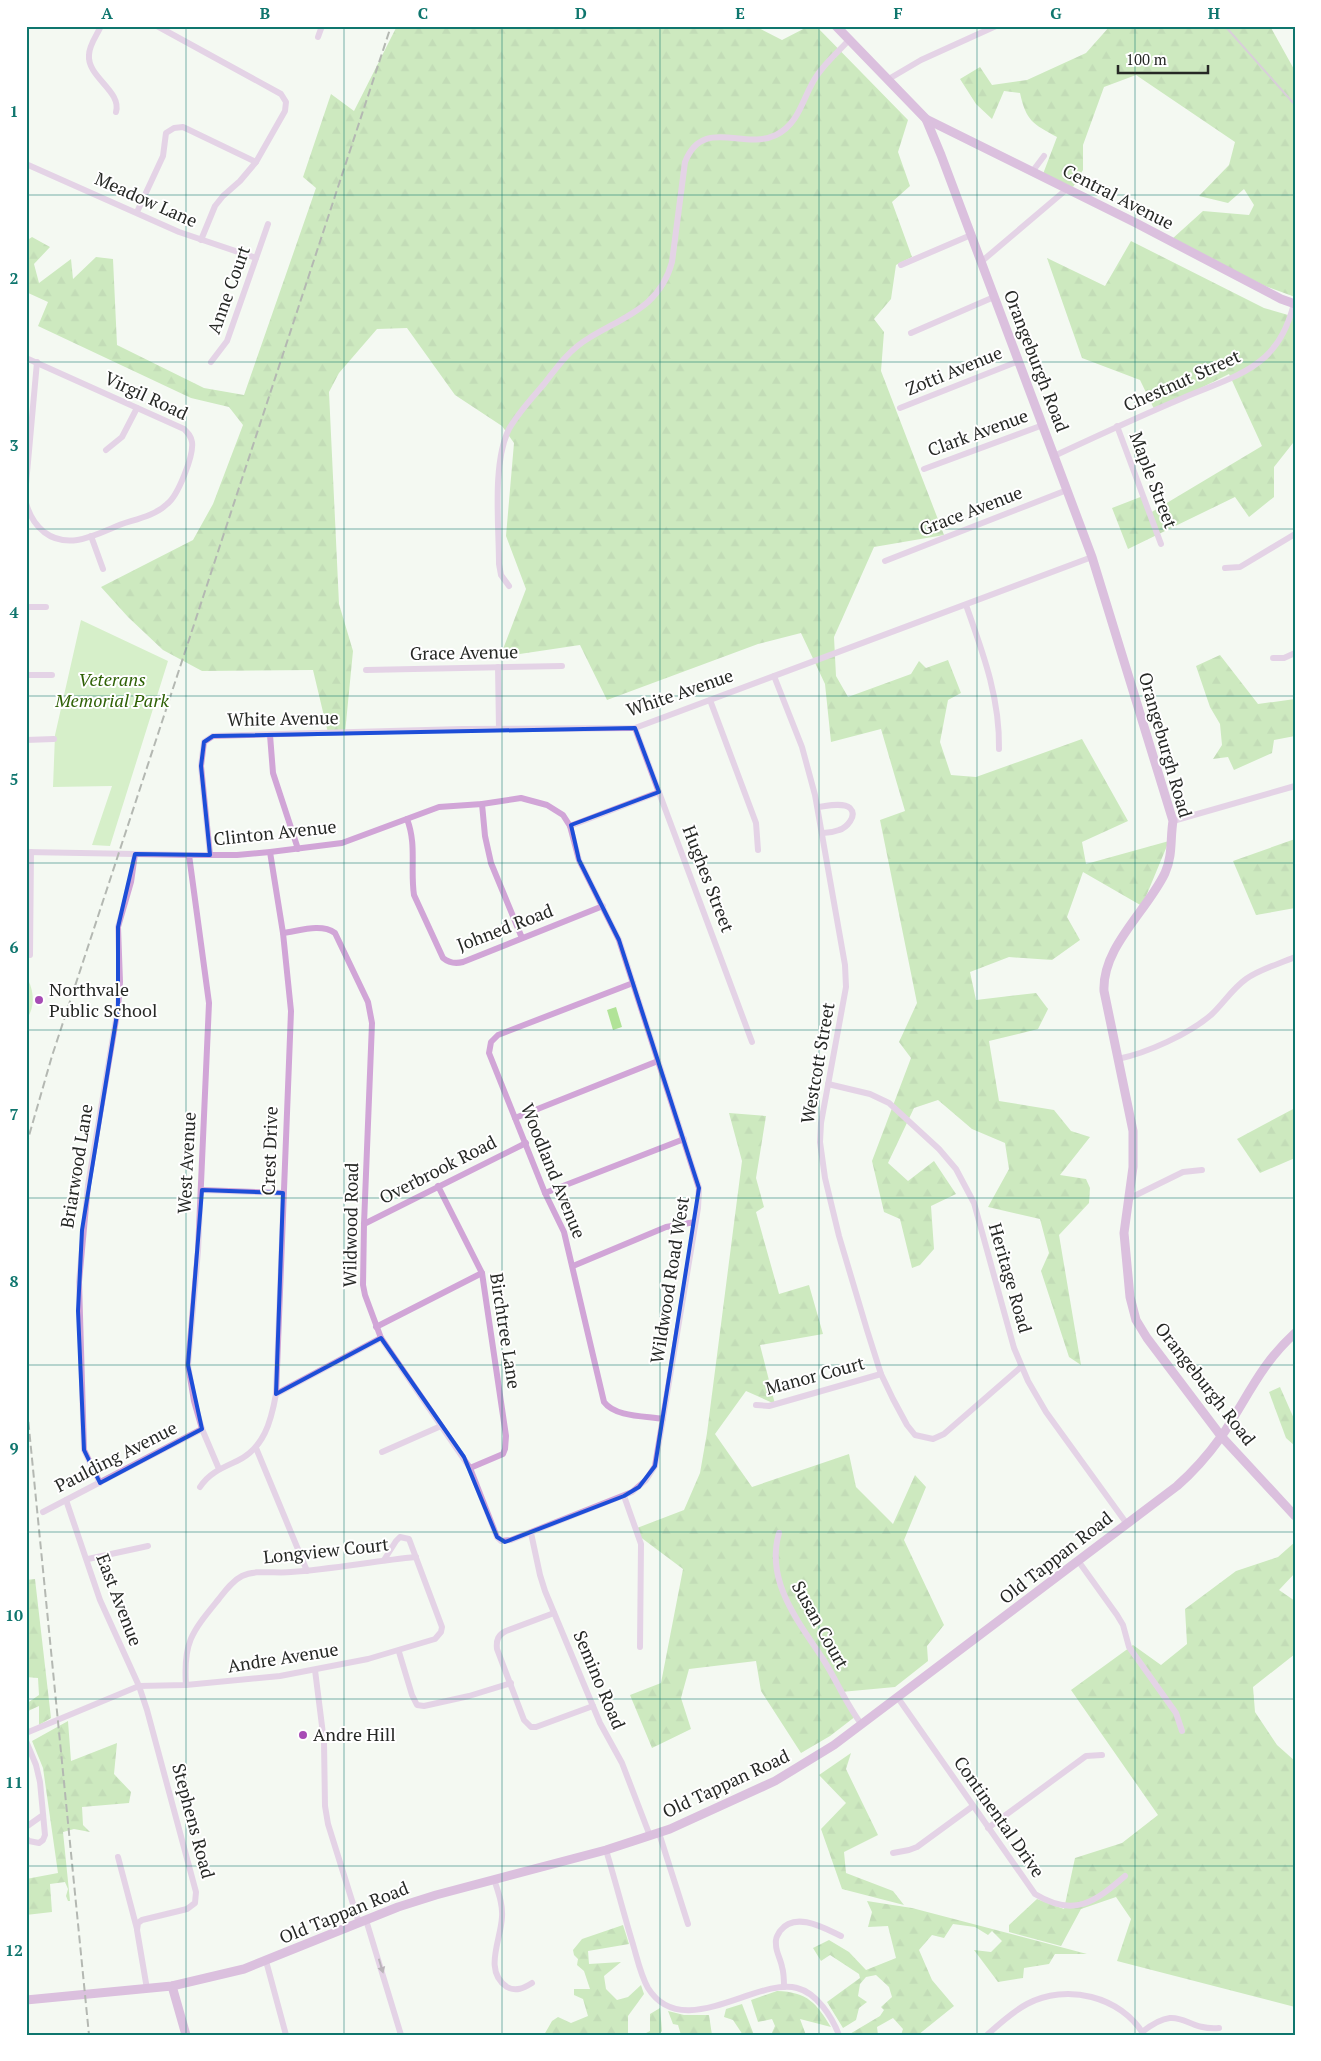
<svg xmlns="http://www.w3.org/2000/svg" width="1321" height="2061" font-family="'PT Serif',serif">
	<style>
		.forest { fill: url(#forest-firs) }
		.park { fill: #b1e398 }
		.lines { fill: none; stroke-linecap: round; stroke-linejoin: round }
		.stream { stroke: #b69aba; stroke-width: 2 }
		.street { stroke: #d1a5d7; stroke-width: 6 }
		.secondary { stroke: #bc7bc5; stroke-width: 9 }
		.rail { stroke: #666965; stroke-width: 2; stroke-dasharray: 8 4; stroke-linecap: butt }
		.oneway { fill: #736075 }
		.marked { fill: none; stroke: #1d4ed8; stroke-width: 4; stroke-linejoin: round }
		.grid { fill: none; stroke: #0f766e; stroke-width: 1; stroke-opacity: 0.55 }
		.poi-dot { fill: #a74bb5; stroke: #fff; stroke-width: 2 }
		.labels { text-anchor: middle; stroke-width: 4; stroke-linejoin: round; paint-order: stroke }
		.street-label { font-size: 18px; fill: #262825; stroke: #fff }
		.park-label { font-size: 18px; font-style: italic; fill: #2f6106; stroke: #fff }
		.poi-label { font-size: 18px; fill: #262825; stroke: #fff; text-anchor: start }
		.neatline { fill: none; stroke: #0f766e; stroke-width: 2 }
		.grid-label { font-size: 16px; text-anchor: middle; font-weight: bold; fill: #0f766e }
	</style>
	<defs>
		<pattern id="forest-firs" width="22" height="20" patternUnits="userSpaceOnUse" patternTransform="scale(1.25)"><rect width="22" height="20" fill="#9dd681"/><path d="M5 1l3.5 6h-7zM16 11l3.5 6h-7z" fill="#87b86f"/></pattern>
	</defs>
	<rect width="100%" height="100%" fill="#f4f9f2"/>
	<g class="forest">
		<path d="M397,26H755L782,40L809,26H816L908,120L898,152L910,186L892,202L912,257L896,265L891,299L874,319L884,332L881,371L944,535L874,547L834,637L836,676L848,697L911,674L919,661L926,668L948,660L961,693L948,700L940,742L951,775L976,777L1082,739L1128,821L1082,842L1086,864L1169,841L1142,906L1083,872L1067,917L1080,940L1052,960L1009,957L970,972L976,1000L1036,993L1048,1009L1038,1029L989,1041L999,1101L1054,1110L1071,1131L1090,1137L1060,1175L1086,1179L1090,1188L1089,1203L1059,1235L1081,1365L1069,1357L1041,1271L1049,1253L1040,1219L988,1207L1009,1169L1005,1143L972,1129L938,1100L914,1108L888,1163L908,1181L934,1161L956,1194L931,1206L934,1249L920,1265L912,1268L900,1219L884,1212L872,1161L911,1058L899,1042L917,1003L880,820L905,811L881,729L831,742L825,684L801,633L758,644L607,700L580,645L500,657L526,589L506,536L514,443L502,426L455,395L407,328L377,329L339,373L329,392L339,604L353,651L345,733H328L313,670L202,671L163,650L128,617L101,587L193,540L213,504L243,425L229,407L191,398L38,326L48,302L26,292V241L32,237L50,247L34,264L39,283L71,259L73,279L96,257L113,259L117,345L204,388L244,395L316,188L303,177L331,94L354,111Z"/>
		<path d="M1110,26H1270L1295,71V297L1265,286L1172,239L1203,211L1249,215L1254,205L1244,189L1228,203L1199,196L1229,165L1235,142L1136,75L1104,87L1083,145V170L1073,187L1043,174L1057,137C1033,124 1026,121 1020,93L1004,91L992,119L976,104L960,79L980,67L992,85L1027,80L1086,53Z"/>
		<path d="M1131,241L1264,308L1295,317V443H1293L1274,467V497L1249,517L1235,497L1128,549L1112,508L1143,496L1150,513L1262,446L1229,374L1155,411L1140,380L1082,358L1047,258L1105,286Z"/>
		<path d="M1220,655L1258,704L1295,699V736L1274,740L1272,753L1234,770L1228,757L1213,759L1222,745L1220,724L1210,707L1196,666Z"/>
		<path d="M1295,839V908L1256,915L1233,861Z"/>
		<path d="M1295,1108V1158L1260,1173L1237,1139Z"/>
		<path d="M729,1113L766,1116L756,1178L764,1207L756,1212L779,1294L809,1285L823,1334L760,1345L775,1404L746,1391L715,1434L752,1487L849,1454L856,1487L893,1524L915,1475L926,1487L904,1540L944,1625L927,1646L928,1661L895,1687L841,1692L856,1716L830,1736L801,1753L761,1691L756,1661L689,1669L681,1698L691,1729L652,1748L630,1695L661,1683L683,1569L639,1536L637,1528L684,1510L700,1473L707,1433L742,1161Z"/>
		<path d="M1280,1387L1295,1421V1446L1286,1438L1269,1392Z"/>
		<path d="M1295,1542V1573L1279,1590L1295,1601V1654L1253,1687L1255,1712L1277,1745L1295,1761V2007L1117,1961L1131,1919L1116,1897L1081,1909L1061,1946L1009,1932V1925L1037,1899L1064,1909L1075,1858L1122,1843L1158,1815L1071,1690L1133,1645L1161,1665L1187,1644L1185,1609L1236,1571L1278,1557Z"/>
		<path d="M35,1579L51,1718L39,1725V1706L26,1712V1704L39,1695L38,1678L26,1677V1580Z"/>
		<path d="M68,1721L71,1761L117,1743L114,1774L131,1792L129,1803L82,1807L83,1825L90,1832L74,1829L63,1832L70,1901H68L66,1896L68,1889L65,1882L50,1884L52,1912L26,1915V1879L58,1873L43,1768L32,1741Z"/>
		<path d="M851,1753L846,1769L878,1835L844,1852L846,1873L893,1891L904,1905L842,1889L821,1829L846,1803L819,1775Z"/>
		<path d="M867,1901L912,1908L1087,1954H1055L1049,1964L1024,1968L1023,1978L998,1982L974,1950L991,1952L1002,1941L992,1931L988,1935L975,1927L953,1924L944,1938L932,1935L919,1950L932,1980L954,2006L918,2035H901L903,2029L893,2018L877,2027L878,2035H848L880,2016L884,2010L881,2007L892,1997L889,1987L876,1975L866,1977L860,1984L858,1996L867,2002L859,2008L856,2020L843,2028L827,2002L860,1978L859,1974L830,1955L821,1961L813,1948L829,1940L849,1952L866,1970L896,1958L888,1926L868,1927L872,1912Z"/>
		<path d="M623,1925L629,1944L588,1951L589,1964L621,1962L604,1976L606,1989L617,2000L628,1997L641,1985L644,1994L628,2016V2035H544L552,2021L558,2017L571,2023L588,2016L583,1999L574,1995V1989H590L584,1971L577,1965L578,1959L574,1955L573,1950L582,1939Z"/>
		<path d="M777,1991C808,1992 816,2003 831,2027L800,2019L806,2035H771L775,2026L772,2019L758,2022L751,2000Z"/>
		<path d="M742,2004L754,2035H743L733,2020L724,2017L726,2009Z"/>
		<path d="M660,2008L662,2031L659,2035H642L650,2031V2014Z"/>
		<path d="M668,2011L684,2015H709L712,2035H681L678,2025L673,2024Z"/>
	</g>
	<g class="park">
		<path d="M81,620L168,661L110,846L92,845L112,786L53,787L55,735Z"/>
		<path d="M26,976C34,989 36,1007 26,1020Z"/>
		<path d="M616,1007L622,1027L613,1030L607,1010Z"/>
	</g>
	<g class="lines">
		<path class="stream" d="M1225,26L1295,105"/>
		<g class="street">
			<path d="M101,26C97,35 89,45 89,55C87,77 122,91 116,112"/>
			<path d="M157,26L281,94L286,102L285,111L256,162L240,181L223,196L215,206L201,240"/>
			<path d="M318,37L322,26"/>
			<path d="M887,80L921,60L996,26"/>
			<path d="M26,164L179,232L256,258"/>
			<path d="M1032,172L1044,156"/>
			<path d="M137,212L163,156L166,133L174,128L183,127L256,162"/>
			<path d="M981,262L1067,189"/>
			<path d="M901,265L971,235"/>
			<path d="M911,333L994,297"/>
			<path d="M26,358L184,429C188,433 191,436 192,442C194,455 178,496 167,504C156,515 137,519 122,524C97,534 69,551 44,532C34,524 29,514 26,503"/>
			<path d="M211,362L227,341L268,224"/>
			<path d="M900,408L1019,361"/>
			<path d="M1117,426L1161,544"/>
			<path d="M106,450L122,437L137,408"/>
			<path d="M1054,456C1097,436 1140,416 1183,398C1210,386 1243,377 1265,357C1281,342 1288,325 1294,304"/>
			<path d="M924,469L1043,425"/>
			<path d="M26,484L37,362"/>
			<path d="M91,536L103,569"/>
			<path d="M885,561L1067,490"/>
			<path d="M1225,568L1240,567L1295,534"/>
			<path d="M509,586L501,575L499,564C499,526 492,463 509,429C518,413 532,398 544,384C557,367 570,349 589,338C625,316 660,307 672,262L685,162C703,116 743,151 776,135C801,123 803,94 818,74C827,61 839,51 849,40"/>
			<path d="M966,605C983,653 1000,698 999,749"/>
			<path d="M26,607H46"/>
			<path d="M1273,658H1284L1295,653"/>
			<path d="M498,667L499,729"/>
			<path d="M366,670L562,666"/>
			<path d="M26,675H52"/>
			<path d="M774,676L802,747L815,795L845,965L846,987L821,1123L820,1142L825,1178L839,1236L867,1330L881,1374L893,1399L907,1425L915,1435L933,1439L944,1434L1021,1367"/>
			<path d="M710,700L756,823L758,850"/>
			<path d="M635,728L752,1042"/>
			<path d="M270,735L273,773L298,849"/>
			<path d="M26,740L54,739"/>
			<path d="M482,804L485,836L491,863L522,938"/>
			<path d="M818,807C827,806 843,802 850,808C858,816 846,828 839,830C834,832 828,833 823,833"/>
			<path d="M407,819C417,845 410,868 414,895L443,958C449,963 455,964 463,962L603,906"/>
			<path d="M1173,821L1295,786"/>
			<path d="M570,826L659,792"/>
			<path d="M26,852L189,855H237L270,852L342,843L439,807L482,804L521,798L547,805L563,815L570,826L579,860L619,940L699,1188L698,1208L655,1466L646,1480L632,1492L511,1540L501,1541L497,1537L470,1468L381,1338L365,1295L363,1285L364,1224L372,1023L368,1002L335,933C321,923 299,931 283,933"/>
			<path d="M189,855L209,1003L198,1251L188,1365L194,1401L202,1429L219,1469"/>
			<path d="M210,855L201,766L204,742L213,736L462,729L635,728L1092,557"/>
			<path d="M30,955L31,852"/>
			<path d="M633,983L498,1035L491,1042L489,1053L545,1193L564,1232L604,1402C615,1417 645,1416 663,1419"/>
			<path d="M1118,1059C1147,1053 1189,1034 1211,1015C1223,1004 1232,989 1246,979C1260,969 1279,964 1295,957"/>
			<path d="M828,1084L870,1094L889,1103L939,1149L956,1169L974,1203L1014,1348L1028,1381L1046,1412L1127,1524"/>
			<path d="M515,1118L658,1061"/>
			<path d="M438,1186L482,1273L506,1436L505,1449L503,1454L470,1468"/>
			<path d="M202,1190L283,1193"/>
			<path d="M545,1193L684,1139"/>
			<path d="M1128,1199L1183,1172L1202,1170"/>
			<path d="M364,1224L526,1143"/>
			<path d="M573,1266L666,1227L695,1222"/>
			<path d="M376,1327L482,1273"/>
			<path d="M276,1394L381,1338"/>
			<path d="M756,1405L769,1406L881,1374"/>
			<path d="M256,1448L307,1571"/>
			<path d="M382,1452L441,1426"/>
			<path d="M100,1483L84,1450L79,1282L88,1185L118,1008L120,982L118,927L131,882L135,854"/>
			<path d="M200,1487C209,1473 222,1468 237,1461C264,1448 271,1422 276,1394L291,1011L283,933L270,852"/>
			<path d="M624,1496L641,1544L640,1647"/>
			<path d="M66,1500L100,1600L139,1686L147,1710L196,1892L195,1903L187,1909L142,1920L138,1923L137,1930L147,1989"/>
			<path d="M43,1512L202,1429"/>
			<path d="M531,1533L540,1575L545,1591L600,1723L622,1763L650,1836"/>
			<path d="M779,1533C765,1581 798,1621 823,1659C837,1681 846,1704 862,1725"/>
			<path d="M88,1559L148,1546"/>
			<path d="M1079,1562L1117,1615L1123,1625L1129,1647L1176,1713L1182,1731"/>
			<path d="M554,1613L506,1631C498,1635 496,1640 497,1649L524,1720L531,1727H536L593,1706"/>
			<path d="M399,1652L412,1695L417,1705L424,1706L469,1696L511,1683"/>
			<path d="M315,1670L324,1742L325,1806L328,1824L359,1923"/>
			<path d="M186,1685C183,1642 192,1632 218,1600C225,1591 232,1581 242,1576C256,1569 276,1574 291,1572C333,1569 374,1561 416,1557"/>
			<path d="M898,1698L1035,1894C1074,1918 1095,1902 1125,1876"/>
			<path d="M26,1733L139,1686L186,1685L280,1676L368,1659L435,1639L441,1632L442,1627L409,1539L400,1537L396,1541L384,1560"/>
			<path d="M26,1741L36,1765L40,1782L45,1835L43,1840L39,1843L29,1841L26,1838"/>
			<path d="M26,1827L43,1815"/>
			<path d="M988,1828L1086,1756L1102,1755"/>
			<path d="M659,1833L688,1924"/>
			<path d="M606,1850C615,1880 623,1911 632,1941C637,1957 640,1974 648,1988C682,2043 757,1977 797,1988C817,1993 832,2017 839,2035"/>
			<path d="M893,1853L909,1850L917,1847L973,1806"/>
			<path d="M118,1857L137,1929"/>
			<path d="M494,1879C498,1892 503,1904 502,1917C501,1940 483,1971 507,1987C516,1992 524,1988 532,1983"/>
			<path d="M366,1920L401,2035"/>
			<path d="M266,1961L286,2035"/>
			<path d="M784,1987C784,1980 784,1973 782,1967C781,1960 776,1952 776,1945C775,1939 777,1936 780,1931C795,1911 824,1928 841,1936"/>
			<path d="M1142,2032C1182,2001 1182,2031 1219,2028"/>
			<path d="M987,2035C999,2024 1012,2012 1027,2004C1066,1983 1121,1996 1144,2035"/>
		</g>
		<g class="secondary">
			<path d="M836,26L926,119L1136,223L1281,299L1295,304"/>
			<path d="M926,119L941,155L1092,557L1173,821C1170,839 1173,855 1165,873C1147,911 1102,947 1104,991L1133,1131V1167L1124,1233L1130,1297L1136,1320L1147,1338L1221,1436L1295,1516"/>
			<path d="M172,1986L186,2035"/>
			<path d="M26,2000L172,1986L244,1969L398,1907L436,1895L606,1850L670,1829L775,1781L834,1745L1177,1486C1193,1472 1208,1455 1221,1437C1247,1399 1259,1366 1295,1333"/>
		</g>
		<g class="rail">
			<path d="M26,1146L52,1056L391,26"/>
			<path d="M26,1398L89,2035"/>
		</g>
	</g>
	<defs><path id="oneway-solid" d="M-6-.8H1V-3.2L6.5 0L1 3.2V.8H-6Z" transform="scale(1.25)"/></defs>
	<use class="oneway" href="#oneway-solid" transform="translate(381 1966) rotate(73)"/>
	<path d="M0 0H1321V2061H0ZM635,728L659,792L571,825L579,860L619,940L699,1188L655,1466L639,1487L624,1496L505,1542L497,1537L464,1457L381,1338L276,1394L283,1193L202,1190L188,1365L202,1429L100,1483L84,1450L78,1311L82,1230L118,1008V927L135,854L210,855L201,766L204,742L213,736Z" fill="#f4f9f2" fill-opacity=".55" fill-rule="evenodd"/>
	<path class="marked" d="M635,728L659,792L571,825L579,860L619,940L699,1188L655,1466L639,1487L624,1496L505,1542L497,1537L464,1457L381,1338L276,1394L283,1193L202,1190L188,1365L202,1429L100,1483L84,1450L78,1311L82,1230L118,1008V927L135,854L210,855L201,766L204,742L213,736Z"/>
	<path class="grid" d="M186,26V2035M344,26V2035M502,26V2035M660,26V2035M819,26V2035M977,26V2035M1135,26V2035M26,195H1295M26,362H1295M26,529H1295M26,696H1295M26,863H1295M26,1030H1295M26,1198H1295M26,1365H1295M26,1532H1295M26,1699H1295M26,1866H1295"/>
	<g class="poi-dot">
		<circle cx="39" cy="1000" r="5"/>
		<circle cx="303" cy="1735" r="5"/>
	</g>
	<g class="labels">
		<g class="street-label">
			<text transform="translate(1118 197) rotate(27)" y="6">Central Avenue</text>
			<text transform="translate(146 200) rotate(24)" y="6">Meadow Lane</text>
			<text transform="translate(229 290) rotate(-70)" y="6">Anne Court</text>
			<text transform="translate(1036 361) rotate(69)" y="6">Orangeburgh Road</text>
			<text transform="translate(954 371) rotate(-22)" y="6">Zotti Avenue</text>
			<text transform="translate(1182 381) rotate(-24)" y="6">Chestnut Street</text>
			<text transform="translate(146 396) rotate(25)" y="6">Virgil Road</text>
			<text transform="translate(978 433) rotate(-20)" y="6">Clark Avenue</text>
			<text transform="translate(1153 480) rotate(69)" y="6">Maple Street</text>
			<text transform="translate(971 511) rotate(-21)" y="6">Grace Avenue</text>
			<text transform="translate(464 653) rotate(-1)" y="6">Grace Avenue</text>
			<text transform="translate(680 693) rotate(-19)" y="6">White Avenue</text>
			<text transform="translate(283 719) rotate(-1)" y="6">White Avenue</text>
			<text transform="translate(1165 745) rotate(74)" y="6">Orangeburgh Road</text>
			<text transform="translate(275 833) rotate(-6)" y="6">Clinton Avenue</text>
			<text transform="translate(708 879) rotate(69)" y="6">Hughes Street</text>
			<text transform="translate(505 928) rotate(-21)" y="6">Johned Road</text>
			<text transform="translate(818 1063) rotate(-80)" y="6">Westcott Street</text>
			<text transform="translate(270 1151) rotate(-88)" y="6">Crest Drive</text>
			<text transform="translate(187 1163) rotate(-87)" y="6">West Avenue</text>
			<text transform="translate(77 1166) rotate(-81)" y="6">Briarwood Lane</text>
			<text transform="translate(438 1170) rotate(-27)" y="6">Overbrook Road</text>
			<text transform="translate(553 1171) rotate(68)" y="6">Woodland Avenue</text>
			<text transform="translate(351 1225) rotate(-89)" y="6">Wildwood Road</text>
			<text transform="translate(1010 1278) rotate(74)" y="6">Heritage Road</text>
			<text transform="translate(670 1280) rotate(-81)" y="6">Wildwood Road West</text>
			<text transform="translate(505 1331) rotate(81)" y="6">Birchtree Lane</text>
			<text transform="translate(815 1376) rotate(-15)" y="6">Manor Court</text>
			<text transform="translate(1205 1384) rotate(52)" y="6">Orangeburgh Road</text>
			<text transform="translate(116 1457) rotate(-27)" y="6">Paulding Avenue</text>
			<text transform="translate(326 1551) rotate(-6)" y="6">Longview Court</text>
			<text transform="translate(1056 1558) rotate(-38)" y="6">Old Tappan Road</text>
			<text transform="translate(119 1600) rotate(69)" y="6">East Avenue</text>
			<text transform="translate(820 1625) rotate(61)" y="6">Susan Court</text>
			<text transform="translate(283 1658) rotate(-9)" y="6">Andre Avenue</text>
			<text transform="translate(599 1680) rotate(67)" y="6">Semino Road</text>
			<text transform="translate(726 1784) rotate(-25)" y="6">Old Tappan Road</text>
			<text transform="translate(999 1817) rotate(55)" y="6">Continental Drive</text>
			<text transform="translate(193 1821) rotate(75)" y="6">Stephens Road</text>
			<text transform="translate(344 1913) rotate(-22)" y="6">Old Tappan Road</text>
		</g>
		<g class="park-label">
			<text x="112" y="686">Veterans<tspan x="112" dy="21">Memorial Park</tspan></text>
		</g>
		<g class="poi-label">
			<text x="49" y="996">Northvale<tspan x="49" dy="21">Public School</tspan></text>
			<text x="313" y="1741">Andre Hill</text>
		</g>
	</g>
	<rect width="1321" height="2061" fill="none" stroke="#ffffff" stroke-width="55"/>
	<path d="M1118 65v8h90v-8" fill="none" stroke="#262825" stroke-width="2.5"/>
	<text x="1126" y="65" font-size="15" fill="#262825" stroke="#ffffff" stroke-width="4" paint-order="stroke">100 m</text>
	<rect x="28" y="28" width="1266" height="2006" class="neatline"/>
	<g class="grid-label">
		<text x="107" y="19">A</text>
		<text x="265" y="19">B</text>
		<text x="423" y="19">C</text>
		<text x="581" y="19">D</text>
		<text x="740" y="19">E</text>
		<text x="898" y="19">F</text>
		<text x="1056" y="19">G</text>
		<text x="1214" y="19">H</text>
		<text x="14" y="117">1</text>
		<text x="14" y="284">2</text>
		<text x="14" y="451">3</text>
		<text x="14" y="618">4</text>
		<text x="14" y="785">5</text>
		<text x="14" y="953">6</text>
		<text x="14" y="1120">7</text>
		<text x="14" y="1287">8</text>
		<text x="14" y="1454">9</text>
		<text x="14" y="1621">10</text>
		<text x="14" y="1788">11</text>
		<text x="14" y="1956">12</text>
	</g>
</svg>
